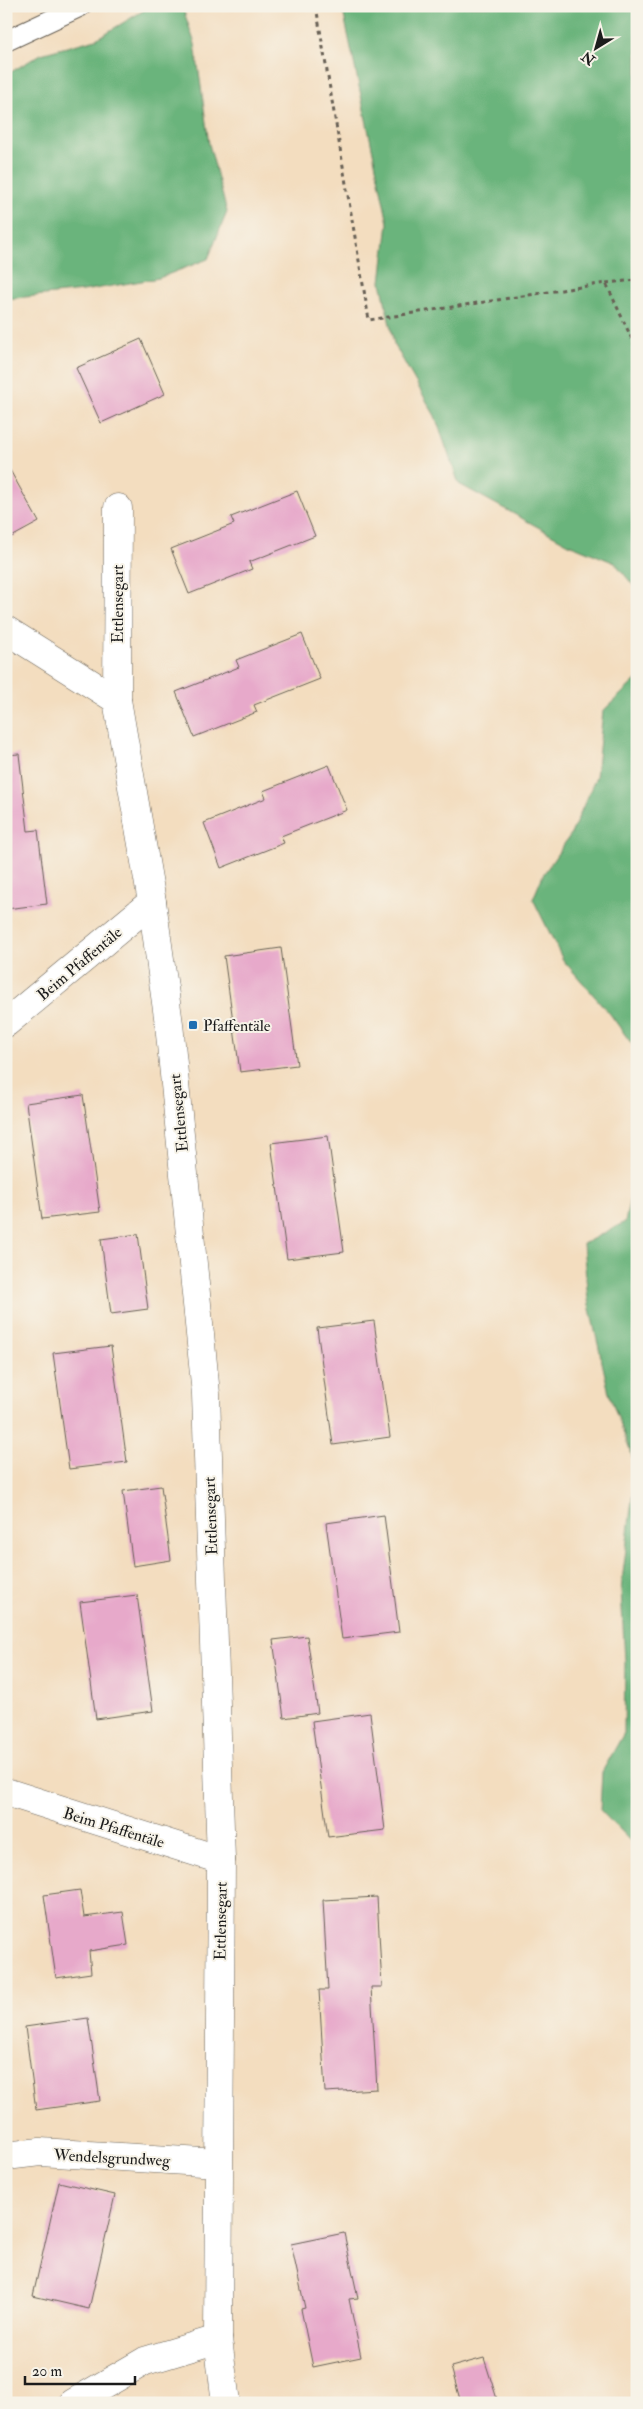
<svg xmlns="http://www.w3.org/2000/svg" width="643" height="2409" font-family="'IM FELL Double Pica',serif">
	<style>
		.forest { fill: #6ab47c; stroke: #43684c }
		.building { fill: #e7a9ca }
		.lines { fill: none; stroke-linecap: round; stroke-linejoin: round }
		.lane-casing { stroke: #676055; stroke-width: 22 }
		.street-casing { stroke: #676055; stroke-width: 29 }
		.path { stroke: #676055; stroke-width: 3; stroke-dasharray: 4 4; stroke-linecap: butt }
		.lane { stroke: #fff; stroke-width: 20 }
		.street { stroke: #fff; stroke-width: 28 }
		.poi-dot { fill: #1f6fb2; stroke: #f7f3e8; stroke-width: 2 }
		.labels { text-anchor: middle; stroke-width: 4; stroke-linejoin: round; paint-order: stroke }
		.street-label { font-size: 16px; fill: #1c1c1c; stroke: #f7f3e8 }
		.poi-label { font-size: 16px; fill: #1c1c1c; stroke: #f7f3e8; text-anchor: start }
	</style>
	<rect width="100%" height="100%" fill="#f7f3e8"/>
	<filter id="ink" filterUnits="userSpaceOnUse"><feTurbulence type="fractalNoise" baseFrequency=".02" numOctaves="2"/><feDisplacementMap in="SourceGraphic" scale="10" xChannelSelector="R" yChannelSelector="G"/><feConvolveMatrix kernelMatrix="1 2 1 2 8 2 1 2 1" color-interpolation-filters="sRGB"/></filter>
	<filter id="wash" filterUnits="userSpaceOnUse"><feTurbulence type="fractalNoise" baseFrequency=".0096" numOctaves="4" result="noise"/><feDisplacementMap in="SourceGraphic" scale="20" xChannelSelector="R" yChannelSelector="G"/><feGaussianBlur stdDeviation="1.12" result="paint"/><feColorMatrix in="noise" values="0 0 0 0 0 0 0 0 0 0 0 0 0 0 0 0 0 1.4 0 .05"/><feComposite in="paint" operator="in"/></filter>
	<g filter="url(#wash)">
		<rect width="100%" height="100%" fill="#f3ddbf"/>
		<g class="forest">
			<path d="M151,6H182L195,44L209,144L227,212L208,259L159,278L83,291L6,299V75L41,54L96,39Z"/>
			<path d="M342,6H637V590L615,563L569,544L459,484L435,416L394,344L381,282L388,223Z"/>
			<path d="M637,679V1051L610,1014L563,960L533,899L543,875L571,834L596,777L603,711Z"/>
			<path d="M637,1063V1848L600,1810L602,1772L624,1733L625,1661L621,1590L636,1467L609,1393L588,1300L583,1244L625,1222L637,1164L633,1104Z"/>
		</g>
		<g id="blocks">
			<g class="building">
				<path d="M141,339L165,394L101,423L76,368Z"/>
				<path d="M6,463L39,522L6,540Z"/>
				<path d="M297,491L315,536L249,562L252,569L189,594L171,549L234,524L231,517Z"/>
				<path d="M302,634L320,679L254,705L257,712L194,737L176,692L239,667L236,660Z"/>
				<path d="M19,754L28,831L38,830L47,904L6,909V755Z"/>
				<path d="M329,765L347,810L281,836L284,843L221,868L204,823L266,798L263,791Z"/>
				<path d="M281,948L297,1065L240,1072L224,956Z"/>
				<path d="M83,1095L100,1212L42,1219L26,1103Z"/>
				<path d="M328,1136L344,1252L287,1259L271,1143Z"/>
				<path d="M138,1234L148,1309L111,1314L101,1239Z"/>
				<path d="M374,1321L390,1437L333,1445L317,1328Z"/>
				<path d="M111,1346L127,1462L69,1469L53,1353Z"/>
				<path d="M161,1486L171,1560L133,1566L123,1491Z"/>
				<path d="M384,1515L399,1632L342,1639L326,1523Z"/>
				<path d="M137,1595L153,1711L96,1719L80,1602Z"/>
				<path d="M307,1636L318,1713L284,1718L273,1640Z"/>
				<path d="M370,1713L385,1830L328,1837L312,1721Z"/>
				<path d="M80,1890L84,1917L123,1912L128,1945L89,1951L91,1973L56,1978L44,1895Z"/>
				<path d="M377,1897L382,1987H371L377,2089L325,2092L319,1990H328L323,1900Z"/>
				<path d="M88,2018L100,2101L36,2110L25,2027Z"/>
				<path d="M59,2182L115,2195L89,2309L33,2296Z"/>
				<path d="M344,2233L358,2298L349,2299L361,2357L313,2367L301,2309L305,2308L291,2244Z"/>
				<path d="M484,2358L497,2399L486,2403H461L451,2367Z"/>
			</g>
		</g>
	</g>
	<g filter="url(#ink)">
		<use href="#blocks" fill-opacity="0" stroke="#676055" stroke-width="1"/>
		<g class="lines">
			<defs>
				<path id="lane" d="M6,41L81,6"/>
				<g id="street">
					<path d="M6,630L117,700L152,902L169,1024L206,1394L221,1860L218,2339L226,2403"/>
					<path d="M117,700L118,508"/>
					<path d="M6,1023L152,902"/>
					<path d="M6,1792L221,1860"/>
					<path d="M6,2156L40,2152L218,2163"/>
					<path d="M73,2403L145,2361L218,2339"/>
				</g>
			</defs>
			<use href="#lane" class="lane-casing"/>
			<use href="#street" class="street-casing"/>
			<g class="path">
				<path d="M316,6L369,320L606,283L637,350"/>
				<path d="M606,283L637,280"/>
			</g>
			<use href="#lane" class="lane"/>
			<use href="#street" class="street"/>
		</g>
	</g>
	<rect class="poi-dot" x="188" y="1020" width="10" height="10" rx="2.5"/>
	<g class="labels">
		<g class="street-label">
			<text transform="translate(117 604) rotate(-90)" y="6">Ettlensegart</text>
			<text transform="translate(79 963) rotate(-40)" y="6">Beim Pfaffentäle</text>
			<text transform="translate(178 1113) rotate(-96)" y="6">Ettlensegart</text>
			<text transform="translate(210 1516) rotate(-92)" y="6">Ettlensegart</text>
			<text transform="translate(114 1827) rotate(17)" y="6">Beim Pfaffentäle</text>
			<text transform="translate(220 1921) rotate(-89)" y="6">Ettlensegart</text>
			<text transform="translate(112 2157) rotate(3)" y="6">Wendelsgrundweg</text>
		</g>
		<g class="poi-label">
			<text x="203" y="1031">Pfaffentäle</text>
		</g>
	</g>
	<rect width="643" height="2409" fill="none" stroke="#f7f3e8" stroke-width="25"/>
	<g transform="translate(596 48) rotate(217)" stroke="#f7f3e8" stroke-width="4" paint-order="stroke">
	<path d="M0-4L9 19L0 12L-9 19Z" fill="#1c1c1c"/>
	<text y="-8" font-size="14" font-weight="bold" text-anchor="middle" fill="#1c1c1c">N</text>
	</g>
	<path d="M25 2376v8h110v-8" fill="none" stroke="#1c1c1c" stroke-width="2.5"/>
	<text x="32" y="2376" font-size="15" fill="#1c1c1c" stroke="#f7f3e8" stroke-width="4" paint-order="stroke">20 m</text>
</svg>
